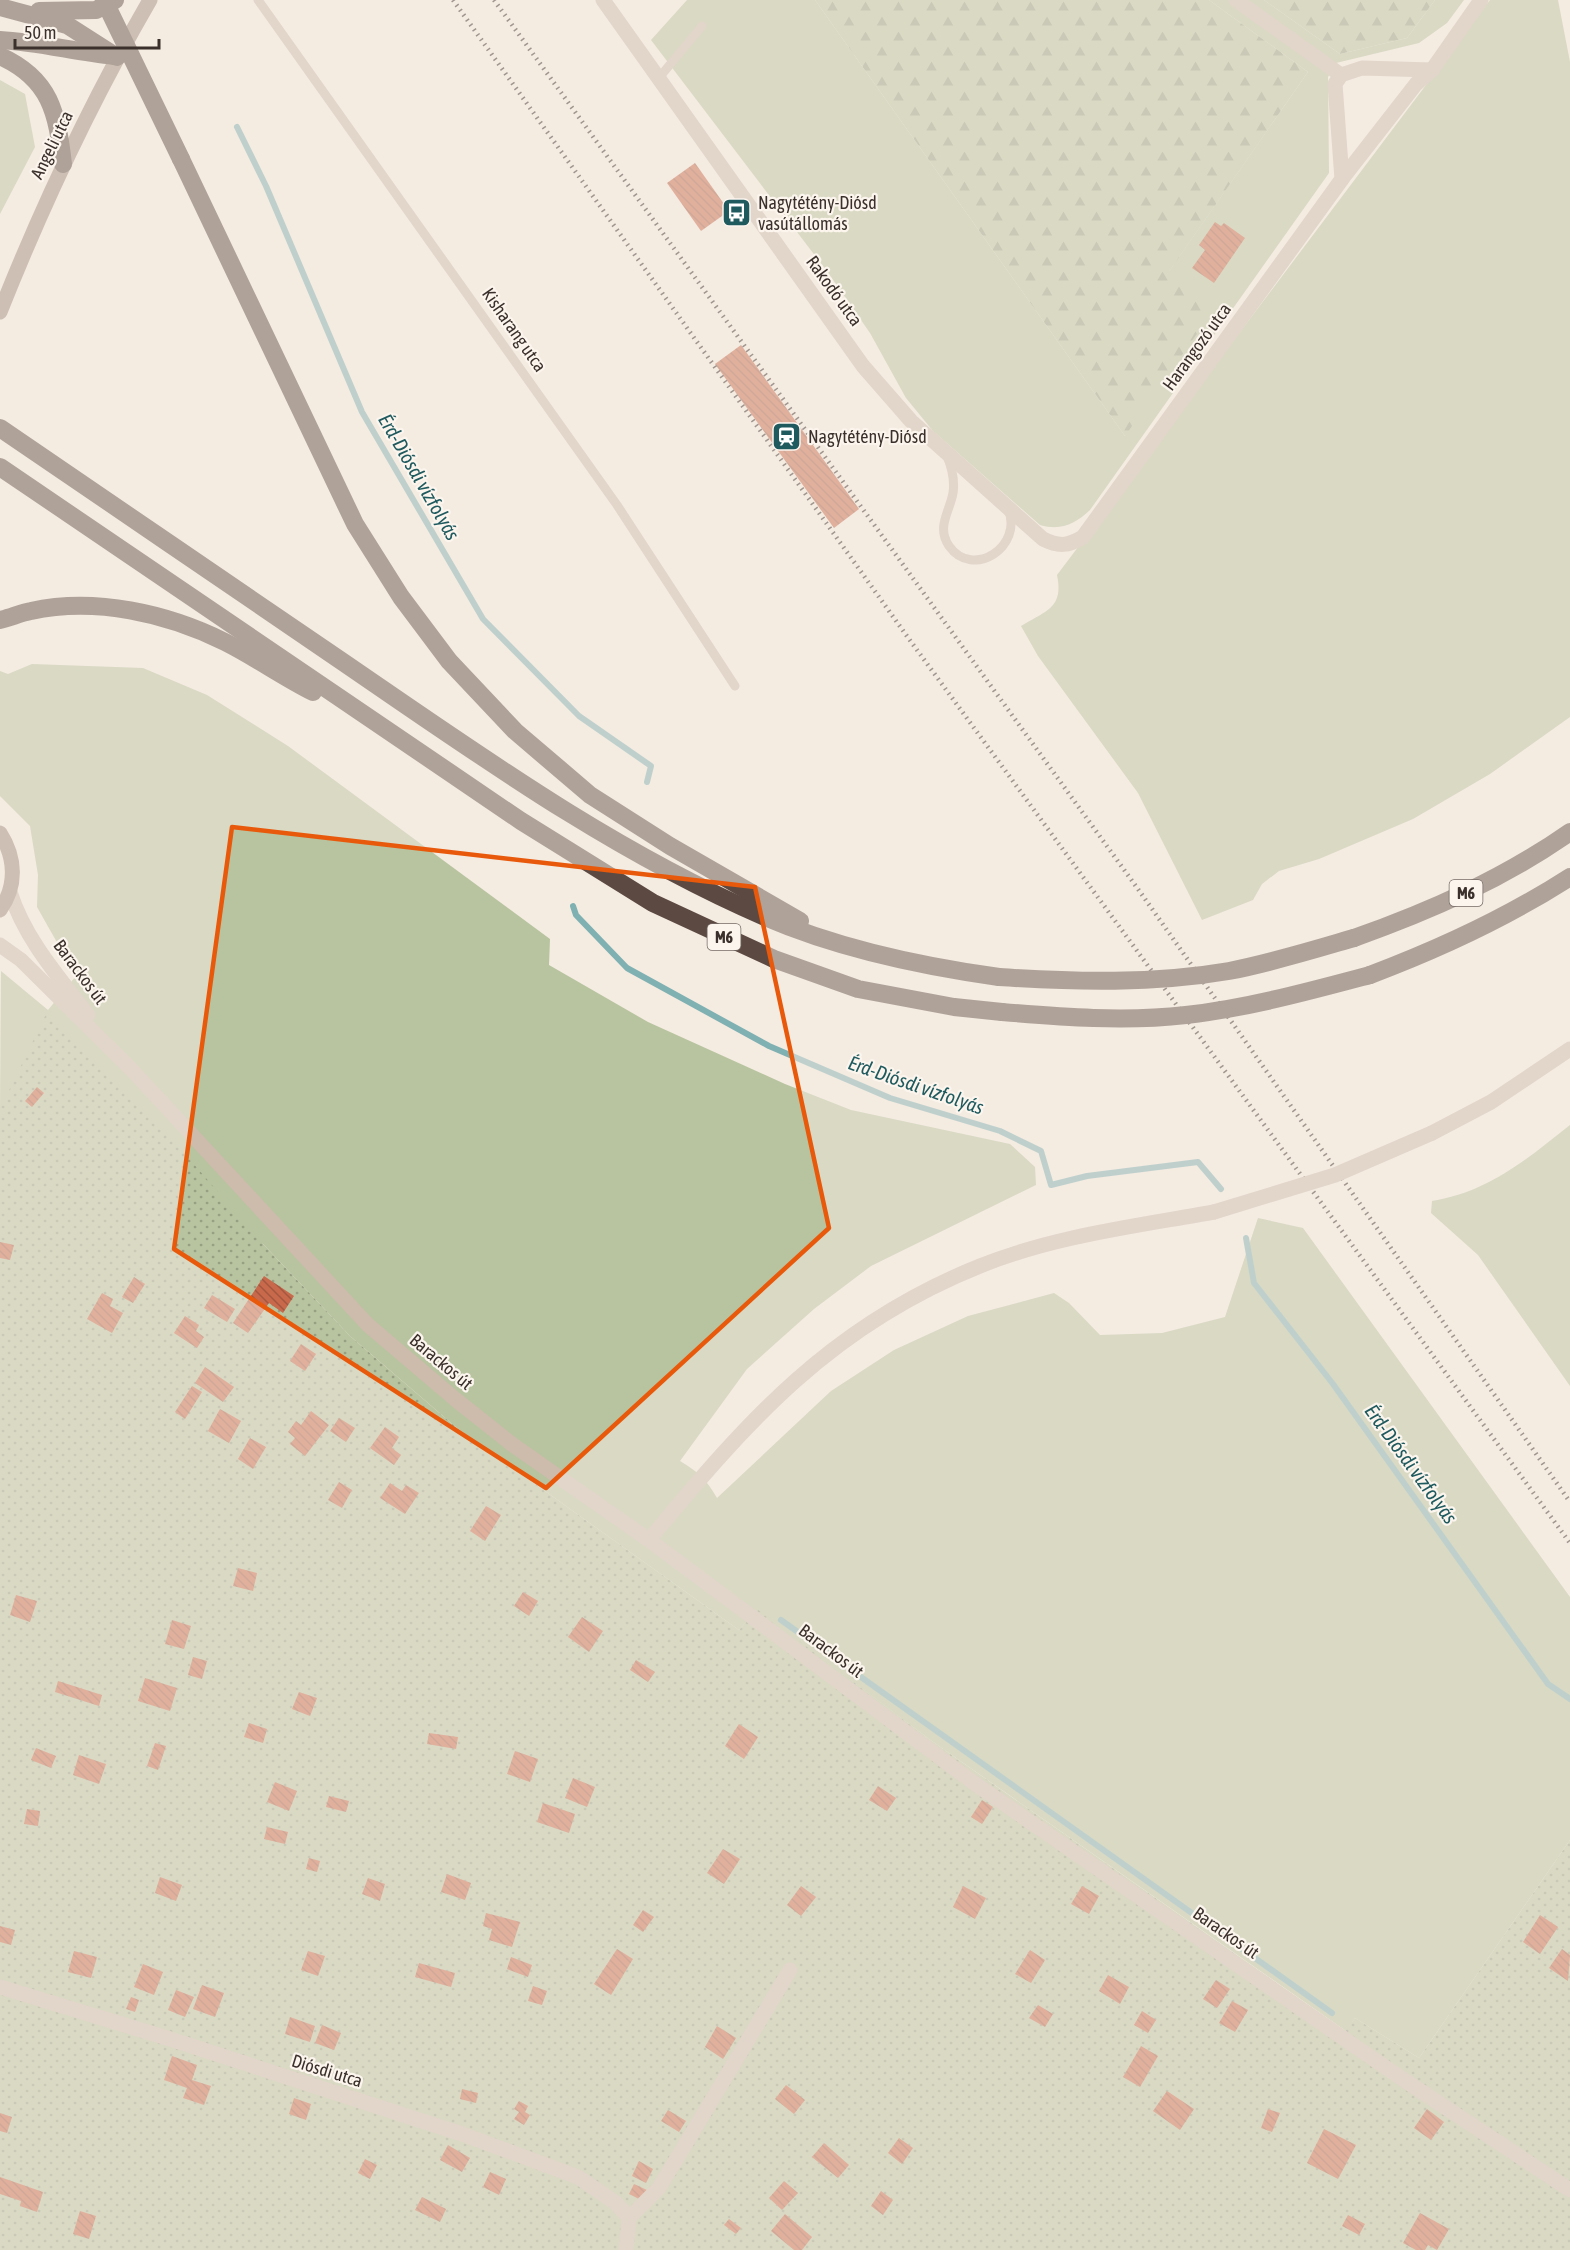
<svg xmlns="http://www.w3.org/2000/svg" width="1570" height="2250" font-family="'Asap Condensed',sans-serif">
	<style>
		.green { fill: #b8c4a0 }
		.forest { fill: url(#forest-firs) }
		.garden { fill: url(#garden-dots) }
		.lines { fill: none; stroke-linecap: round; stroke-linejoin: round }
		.stream { stroke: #7fb0b2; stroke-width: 6 }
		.building { fill: url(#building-back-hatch) }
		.lane { stroke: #cdbbac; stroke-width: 9 }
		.street { stroke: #cdbbac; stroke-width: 15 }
		.secondary { stroke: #a18a7d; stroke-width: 15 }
		.highway { stroke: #5c4a42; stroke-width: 18 }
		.rail { stroke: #3b302b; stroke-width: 4.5; stroke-dasharray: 1.5 4.5; stroke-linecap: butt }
		.street-bridge { stroke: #cdbbac; stroke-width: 15 }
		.highway-bridge { stroke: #5c4a42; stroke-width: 18 }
		.marked { fill: none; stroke: #e8590c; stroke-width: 4.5; stroke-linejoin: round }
		.labels { text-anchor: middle; stroke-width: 4.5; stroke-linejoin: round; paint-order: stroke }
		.shield { fill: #fbf5ee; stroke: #756b66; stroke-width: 1.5 }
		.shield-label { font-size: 16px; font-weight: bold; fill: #3b302b }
		.street-label { font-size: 18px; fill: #3b302b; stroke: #fbf5ee }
		.poi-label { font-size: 18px; fill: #3b302b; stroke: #fbf5ee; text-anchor: start }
		.water-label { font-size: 20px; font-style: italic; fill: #1f5a5e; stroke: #fbf5ee }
	</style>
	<defs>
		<pattern id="forest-firs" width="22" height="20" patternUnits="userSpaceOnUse" patternTransform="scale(1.5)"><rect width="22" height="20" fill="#b8c4a0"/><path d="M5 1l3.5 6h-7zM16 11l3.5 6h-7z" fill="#97a083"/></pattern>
		<pattern id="garden-dots" width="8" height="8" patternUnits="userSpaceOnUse" patternTransform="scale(1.5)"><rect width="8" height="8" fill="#b8c4a0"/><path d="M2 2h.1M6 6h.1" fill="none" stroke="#97a083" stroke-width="1.8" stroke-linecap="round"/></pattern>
		<pattern id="building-back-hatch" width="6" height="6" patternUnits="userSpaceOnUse" patternTransform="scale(1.5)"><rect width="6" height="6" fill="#c8694b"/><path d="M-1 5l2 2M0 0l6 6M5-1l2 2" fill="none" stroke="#a4573f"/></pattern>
	</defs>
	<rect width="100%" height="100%" fill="#f4ebe1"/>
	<g class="green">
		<path d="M687,0H815L1125,436L1165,277L1308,72L1209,0H1264L1340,54L1407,38L1435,0H1464L1447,23L1419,43L1336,63L1328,77L1329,173L1090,510C1075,524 1061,531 1040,525L933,431L906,398L870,333L829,274L651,40Z"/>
		<path d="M1490,0H1558L1570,62V717L1490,774L1413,819L1319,859L1279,871L1262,884L1253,900L1202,920L1138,793L1038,656L1021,626C1046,611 1064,608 1057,575Z"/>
		<path d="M0,80L25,94L35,147L0,214Z"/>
		<path d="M32,664L143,668L207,695L288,746L550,939L549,965L648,1022L785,1084L851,1110L1010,1144L1035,1167L1036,1185L871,1266L814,1309L747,1369L680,1461C697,1471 707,1480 717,1498L831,1391L894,1350L968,1316L1054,1293L1069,1303L1100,1335L1162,1333L1225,1317L1258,1218L1303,1228L1570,1597V1840L1419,2058L1355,2018L1346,2031L929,1739L757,1610L739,1630L457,1428L350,1336L263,1244L0,1109L1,971L48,1010L76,976L37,907L38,875L30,826L0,796V671L8,674Z"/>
		<path d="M1570,1125V1386L1478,1255L1431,1213L1432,1201C1488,1192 1526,1160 1570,1125Z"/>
	</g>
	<g class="forest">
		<path d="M815,0H1209L1308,72L1166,276L1213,311L1125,436Z"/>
		<path d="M1264,0H1435L1407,38L1340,54Z"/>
	</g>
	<path class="garden" d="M48,1010L161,1126L263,1244L350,1336L457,1428L739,1630L757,1609L929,1739L1345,2031L1355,2018L1419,2058L1570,1840V2250H0V1109Z"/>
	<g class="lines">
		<g class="stream">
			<path d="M237,127L266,186L362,412L483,619L579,716L651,766L647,782"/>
			<path d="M573,906L576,915L627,968L769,1046L890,1098L1000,1131L1041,1151L1051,1185L1087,1176L1198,1162L1221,1189"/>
			<path d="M1246,1238L1254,1283L1333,1384L1548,1684L1570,1699"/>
			<path d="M781,1620L1332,2013"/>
		</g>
	</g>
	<g class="building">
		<path d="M695,163L729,211L701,231L667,183Z"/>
		<path d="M1215,222L1221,226L1224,223L1245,238L1214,283L1192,268L1205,250L1199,245Z"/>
		<path d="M741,345L859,509L834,528L715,364Z"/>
		<path d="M37,1087L44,1093L32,1107L25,1101Z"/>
		<path d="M0,1242L14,1245L10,1260L0,1258Z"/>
		<path d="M264,1276L294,1296L283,1313L269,1303L248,1333L233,1323Z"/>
		<path d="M134,1277L145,1284L133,1303L122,1297Z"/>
		<path d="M102,1293L113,1299L110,1306L123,1313L112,1333L87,1319Z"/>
		<path d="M212,1295L235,1309L227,1322L204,1308Z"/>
		<path d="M185,1316L199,1325L196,1331L204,1337L197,1348L174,1333Z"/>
		<path d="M301,1344L316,1354L305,1371L290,1361Z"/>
		<path d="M205,1367L234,1387L223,1402L195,1383Z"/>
		<path d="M192,1386L202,1392L185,1419L175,1412Z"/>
		<path d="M220,1409L241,1421L229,1443L208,1431Z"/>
		<path d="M311,1411L329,1425L305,1456L290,1444L295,1438L288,1432L296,1421L301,1425Z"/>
		<path d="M339,1418L355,1428L346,1442L330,1431Z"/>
		<path d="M385,1427L399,1437L392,1448L401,1455L394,1465L370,1448Z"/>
		<path d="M250,1438L266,1447L253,1469L238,1459Z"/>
		<path d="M339,1482L352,1490L342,1508L328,1500Z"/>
		<path d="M390,1483L402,1491L406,1485L419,1493L405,1514L380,1498Z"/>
		<path d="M486,1506L501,1515L485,1541L470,1531Z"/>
		<path d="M238,1568L257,1573L253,1591L233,1586Z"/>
		<path d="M523,1592L538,1601L529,1616L514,1606Z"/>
		<path d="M16,1595L37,1601L30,1622L10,1615Z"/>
		<path d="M582,1617L603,1631L589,1652L568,1637Z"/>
		<path d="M172,1620L191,1626L184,1649L165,1644Z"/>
		<path d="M193,1657L207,1661L202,1679L188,1675Z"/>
		<path d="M636,1660L655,1672L648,1682L630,1670Z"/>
		<path d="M145,1678L177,1688L170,1711L138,1701Z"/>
		<path d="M58,1681L102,1695L99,1706L55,1692Z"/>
		<path d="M299,1692L317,1698L310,1716L292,1709Z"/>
		<path d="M249,1723L267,1729L263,1743L244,1737Z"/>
		<path d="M739,1724L758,1737L744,1759L725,1746Z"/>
		<path d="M429,1733L458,1737L456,1749L427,1744Z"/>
		<path d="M155,1743L166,1746L158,1770L147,1766Z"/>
		<path d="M36,1748L56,1756L51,1768L31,1760Z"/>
		<path d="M515,1751L538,1759L530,1782L507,1774Z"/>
		<path d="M79,1755L106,1764L99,1784L73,1775Z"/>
		<path d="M573,1778L595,1787L587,1807L565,1798Z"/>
		<path d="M275,1782L297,1791L289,1811L267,1802Z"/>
		<path d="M878,1786L896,1798L887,1811L869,1800Z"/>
		<path d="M329,1796L349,1801L346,1812L326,1807Z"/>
		<path d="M982,1800L993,1807L982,1824L971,1817Z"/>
		<path d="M543,1803L575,1814L569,1833L537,1822Z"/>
		<path d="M27,1809L40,1811L38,1826L24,1824Z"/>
		<path d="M267,1827L288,1832L285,1844L264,1839Z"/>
		<path d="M723,1849L740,1859L724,1884L707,1873Z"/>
		<path d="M309,1858L320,1861L317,1872L306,1869Z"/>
		<path d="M447,1874L471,1883L465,1900L441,1892Z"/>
		<path d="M160,1877L182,1885L176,1901L155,1893Z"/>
		<path d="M368,1878L385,1884L380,1901L362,1894Z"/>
		<path d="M801,1886L816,1897L801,1916L787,1905Z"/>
		<path d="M963,1886L986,1898L975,1919L953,1907Z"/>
		<path d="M1082,1886L1099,1896L1089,1914L1071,1904Z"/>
		<path d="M643,1910L654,1917L643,1932L633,1925Z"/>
		<path d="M486,1913L520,1922L512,1947L489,1940L492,1929L483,1926Z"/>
		<path d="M1540,1915L1558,1927L1540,1954L1523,1942Z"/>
		<path d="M0,1926L15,1930L11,1945L0,1942Z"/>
		<path d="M617,1949L633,1959L611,1995L594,1984Z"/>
		<path d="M1562,1949L1570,1955L1568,1981L1549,1968Z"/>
		<path d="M1030,1950L1045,1960L1031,1983L1015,1974Z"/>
		<path d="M74,1951L97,1957L91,1978L68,1972Z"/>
		<path d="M308,1951L325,1956L318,1976L301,1970Z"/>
		<path d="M511,1957L532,1965L528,1977L507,1969Z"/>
		<path d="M419,1963L455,1973L451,1987L415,1977Z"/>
		<path d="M143,1964L163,1972L154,1995L134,1987Z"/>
		<path d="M1108,1975L1129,1987L1120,2004L1099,1991Z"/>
		<path d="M1216,1980L1230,1989L1217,2008L1203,1999Z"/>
		<path d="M202,1985L224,1993L215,2017L193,2009Z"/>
		<path d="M533,1986L547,1991L542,2005L528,2001Z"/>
		<path d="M176,1990L194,1997L185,2017L168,2010Z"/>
		<path d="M131,1997L139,2000L135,2012L126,2009Z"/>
		<path d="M1232,2001L1248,2010L1235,2032L1219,2023Z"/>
		<path d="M1038,2005L1053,2014L1045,2027L1029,2018Z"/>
		<path d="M1142,2011L1156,2020L1148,2033L1134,2025Z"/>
		<path d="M290,2017L315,2026L310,2042L285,2034Z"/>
		<path d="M322,2025L341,2033L334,2050L315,2043Z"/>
		<path d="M717,2026L736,2038L723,2059L705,2047Z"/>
		<path d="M1141,2046L1158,2056L1140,2087L1123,2077Z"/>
		<path d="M172,2056L197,2065L192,2080L211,2086L204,2105L183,2098L187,2088L164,2080Z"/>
		<path d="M786,2085L805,2100L794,2114L775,2099Z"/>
		<path d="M462,2089L478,2093L476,2103L460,2099Z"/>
		<path d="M1167,2091L1194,2109L1180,2130L1153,2111Z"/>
		<path d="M294,2098L311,2104L306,2120L289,2114Z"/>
		<path d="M519,2101L528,2106L525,2112L530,2115L524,2125L514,2119L519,2112L514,2109Z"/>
		<path d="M1268,2109L1280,2113L1272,2132L1261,2128Z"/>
		<path d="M1427,2109L1444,2122L1431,2140L1414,2128Z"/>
		<path d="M668,2110L686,2121L679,2132L661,2121Z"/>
		<path d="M0,2113L12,2117L7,2133L0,2131Z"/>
		<path d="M1324,2129L1356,2145L1338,2179L1307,2163Z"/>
		<path d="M899,2138L913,2148L902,2164L888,2153Z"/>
		<path d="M824,2143L849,2165L838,2178L812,2157Z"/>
		<path d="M448,2145L470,2158L462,2172L440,2160Z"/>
		<path d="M365,2159L377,2165L370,2179L358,2173Z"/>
		<path d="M639,2161L653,2169L646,2183L632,2176Z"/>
		<path d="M490,2172L506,2179L499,2195L483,2187Z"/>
		<path d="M0,2177L43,2192L37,2212L20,2206L21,2201L0,2194Z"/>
		<path d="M784,2181L798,2193L782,2210L769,2198Z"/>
		<path d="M634,2184L649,2191L643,2201L629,2194Z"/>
		<path d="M881,2191L893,2200L883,2215L871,2206Z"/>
		<path d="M422,2197L446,2209L440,2222L415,2210Z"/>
		<path d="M80,2211L96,2216L89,2239L73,2234Z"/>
		<path d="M1420,2213L1449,2229L1437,2250L1428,2245L1425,2250H1416L1403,2243Z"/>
		<path d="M785,2214L812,2237L802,2250H794L771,2231Z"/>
		<path d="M1348,2215L1365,2224L1359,2235L1342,2226Z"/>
		<path d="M729,2219L741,2228L736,2234L724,2225Z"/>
	</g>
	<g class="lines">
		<g class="lane">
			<path d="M258,0L617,505L735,686"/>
			<path d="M658,79L702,26"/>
			<path d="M947,456C952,468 955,480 953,493C950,511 936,527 949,546C973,580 1024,546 1008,509"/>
		</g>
		<g class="street">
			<path d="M603,0L863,366L911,421L1043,539C1059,547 1068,546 1083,537L1342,179L1416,84L1432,70L1481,0"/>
			<path d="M1236,0L1341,75"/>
			<path d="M1342,179L1335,84L1341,75L1362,68L1432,70"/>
			<path d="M10,892C25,939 58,976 88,1015"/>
			<path d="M0,945L21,960L131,1069L368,1325L455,1399L513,1445L649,1540L974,1783L1401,2078L1570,2190"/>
			<path d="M1432,1133L1491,1102L1570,1049"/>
			<path d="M649,1540C748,1420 832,1325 980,1266C1054,1236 1137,1226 1214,1212"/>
			<path d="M0,1987L167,2038L462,2134L578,2177L616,2203L629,2218"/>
			<path d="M626,2250L629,2218L659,2188L790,1970"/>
		</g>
		<g class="secondary">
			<path d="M0,312C43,204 92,100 150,0"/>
			<path d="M0,833C16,858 17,886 0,910"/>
		</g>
		<g class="highway">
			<path d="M0,7L67,25L117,57"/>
			<path d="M39,11L96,10L115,0"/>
			<path d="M0,40C38,42 75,52 114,56"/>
			<path d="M0,56C51,79 57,113 63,164"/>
			<path d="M181,159L355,524L401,597L449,661L515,731L590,795L670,846L800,921"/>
			<path d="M0,428C113,506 227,582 340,660C476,753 612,851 765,917C839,949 920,966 999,977"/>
			<path d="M0,467L521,821L653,903L774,959L858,989L954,1007L1002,1012"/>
			<path d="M0,620C10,618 20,613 31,611C95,597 167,613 225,642C255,657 283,677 313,692"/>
			<path d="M1354,938C1430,911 1503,879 1570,832"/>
			<path d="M1370,975C1439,949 1508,917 1570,877"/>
		</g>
		<g class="rail">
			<path d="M453,0L909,639L1570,1543"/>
			<path d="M494,0L1138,889L1570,1502"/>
		</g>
		<path class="street-bridge" d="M1214,1212L1335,1175L1432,1133"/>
		<g class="highway-bridge">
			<path d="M104,0L181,159"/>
			<path d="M999,977C1076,982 1153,984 1229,971C1271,963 1313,950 1354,938"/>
			<path d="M1002,1012C1062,1017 1125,1022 1186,1015C1248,1008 1310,991 1370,975"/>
		</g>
	</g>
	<path d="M0 0H1570V2250H0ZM232,827L755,887L829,1228L546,1488L174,1249Z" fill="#f4ebe1" fill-opacity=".55" fill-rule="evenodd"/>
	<path class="marked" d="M232,827L755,887L829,1228L546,1488L174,1249Z"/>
	<defs>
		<symbol id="bus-square" viewBox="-11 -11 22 22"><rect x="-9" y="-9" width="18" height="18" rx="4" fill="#1f5a5e" stroke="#fbf5ee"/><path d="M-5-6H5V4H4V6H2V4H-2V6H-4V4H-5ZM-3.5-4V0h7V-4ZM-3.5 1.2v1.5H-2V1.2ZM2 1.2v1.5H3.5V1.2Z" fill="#fff"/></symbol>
		<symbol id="station-square" viewBox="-11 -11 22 22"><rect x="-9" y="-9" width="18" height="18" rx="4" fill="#1f5a5e" stroke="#fbf5ee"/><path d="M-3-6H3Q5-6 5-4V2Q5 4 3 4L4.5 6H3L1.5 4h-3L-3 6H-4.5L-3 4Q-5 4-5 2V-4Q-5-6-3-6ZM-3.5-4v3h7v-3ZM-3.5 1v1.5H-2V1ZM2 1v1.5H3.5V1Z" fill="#fff"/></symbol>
	</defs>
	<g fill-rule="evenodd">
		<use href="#bus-square" x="720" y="196" width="33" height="33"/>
		<use href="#station-square" x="770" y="420" width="33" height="33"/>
	</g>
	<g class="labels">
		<g class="shield">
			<rect x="1449.5" y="880" width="33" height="26" rx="4.5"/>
			<rect x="707.5" y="924" width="33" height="26" rx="4.5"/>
		</g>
		<g class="shield-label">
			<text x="1466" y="899">M6</text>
			<text x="724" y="943">M6</text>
		</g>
		<g class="street-label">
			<text transform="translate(52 145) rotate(-64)" y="6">Angeli utca</text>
			<text transform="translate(834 291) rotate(54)" y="6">Rakodó utca</text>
			<text transform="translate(514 330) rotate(55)" y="6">Kisharang utca</text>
			<text transform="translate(1197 347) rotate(-54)" y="6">Harangozó utca</text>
			<text transform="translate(80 972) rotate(53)" y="6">Barackos út</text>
			<text transform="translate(441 1362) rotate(40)" y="6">Barackos út</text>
			<text transform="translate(831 1651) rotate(37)" y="6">Barackos út</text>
			<text transform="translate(1226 1933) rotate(35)" y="6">Barackos út</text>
			<text transform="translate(327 2071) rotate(17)" y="6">Diósdi utca</text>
		</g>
		<g class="poi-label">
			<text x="758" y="209">Nagytétény-Diósd<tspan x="758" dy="21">vasútállomás</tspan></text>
			<text x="808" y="443">Nagytétény-Diósd</text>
		</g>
		<g class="water-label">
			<text transform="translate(419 477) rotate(60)" y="7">Érd-Diósdi vízfolyás</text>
			<text transform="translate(916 1085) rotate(19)" y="7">Érd-Diósdi vízfolyás</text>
			<text transform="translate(1411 1464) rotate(54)" y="7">Érd-Diósdi vízfolyás</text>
		</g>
	</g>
	<path d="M15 39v9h144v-9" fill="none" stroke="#3b302b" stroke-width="3"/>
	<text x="24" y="39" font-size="18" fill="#3b302b" stroke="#fbf5ee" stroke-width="4.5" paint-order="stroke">50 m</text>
</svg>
